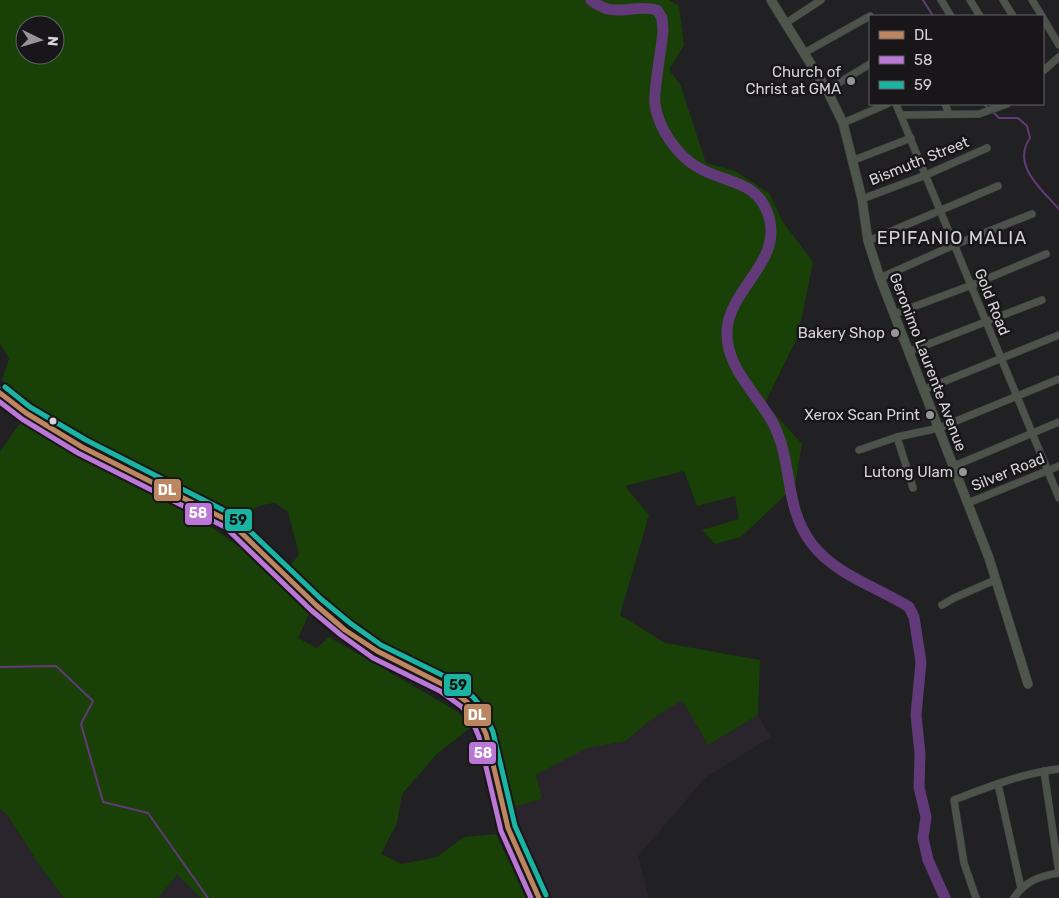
<svg xmlns="http://www.w3.org/2000/svg" width="1059" height="898" font-family="Rubik,sans-serif">
	<style>
		.built { fill: #2a252d }
		.green { fill: #184007; fill-rule: evenodd }
		.lines { fill: none; stroke-linecap: round; stroke-linejoin: round }
		.stream { stroke: #623a79; stroke-width: 2 }
		.river { stroke: #623a79; stroke-width: 11 }
		.street-casing { stroke: #3e3d3f; stroke-width: 8 }
		.secondary-casing { stroke: #3e3d3f; stroke-width: 10 }
		.highway-casing { stroke: #3e3d3f; stroke-width: 14 }
		.street { stroke: #4d534a; stroke-width: 7 }
		.secondary { stroke: #4e564c; stroke-width: 9 }
		.highway { stroke: #515a4e; stroke-width: 12 }
		.bus-1-casing { stroke: #181619; stroke-width: 9 }
		.bus-2-casing { stroke: #181619; stroke-width: 9 }
		.bus-3-casing { stroke: #181619; stroke-width: 9 }
		.bus-1 { stroke: #bb8660; stroke-width: 5 }
		.bus-2 { stroke: #ba77d6; stroke-width: 5 }
		.bus-3 { stroke: #1ab4a2; stroke-width: 5 }
		.poi-dot { fill: #979598; stroke: #181619; stroke-width: 2 }
		.bus-dot { fill: #d6d4d7; stroke: #181619; stroke-width: 2 }
		.labels { text-anchor: middle; stroke-width: 5; stroke-linejoin: round; paint-order: stroke }
		.poi-label { font-size: 15px; fill: #d6d4d7; stroke: #181619; text-anchor: end }
		.street-label { font-size: 15px; fill: #d6d4d7; stroke: #181619 }
		.quarter-label { font-size: 18px; letter-spacing: 1px; fill: #d5d3d7; stroke: #181619 }
		.line-badge { stroke: #181619; stroke-width: 2 }
		.badge-label { font-size: 14px; text-anchor: middle; font-weight: bold; fill: #fff }
		.pale-badge-label { font-size: 14px; text-anchor: middle; font-weight: bold; fill: #111 }
	</style>
	<rect width="100%" height="100%" fill="#212022"/>
	<g class="built">
		<path d="M682,699L708,745L758,715L771,737L705,778L638,856L649,898H552L527,847L514,807L542,799L536,775L587,747L626,741L652,719Z"/>
		<path d="M0,809L8,816L38,863L64,898H0Z"/>
		<path d="M177,875L201,898H158Z"/>
	</g>
	<g class="green">
		<path d="M0,0H669L679,6L684,45L669,70L680,84L706,163L735,171L769,193L783,222L813,262L798,336L765,403L802,444L795,486L741,537L715,544L702,530L739,519L735,496L697,506L684,471L625,486L649,515L620,615L665,643L760,660L758,715L708,745L682,700L652,719L626,741L587,748L536,775L542,799L514,807C507,780 499,721 483,701C460,674 395,654 364,633C336,615 313,589 290,566L299,554L288,512L275,503L262,505L239,516L56,420L2,380L9,359L0,343ZM25,25H55V55H25Z"/>
		<path d="M20,423L71,454L192,514L237,545L309,614L298,638L317,648L329,637L458,712L470,728L437,754L402,794L397,823L381,854L402,864L437,857L464,837L496,834L526,898H201L177,875L158,898H64L38,863L8,816L0,809V452Z"/>
	</g>
	<g class="lines">
		<g class="stream">
			<path d="M923,0L933,16"/>
			<path d="M984,104L989,109"/>
			<path d="M993,112L999,118H1018L1027,126L1030,138C1011,165 1042,190 1059,209"/>
			<path d="M0,667L56,666L93,701L81,724L103,802L148,813L208,898"/>
		</g>
		<path class="river" d="M591,0C615,20 632,3 657,10L662,18L663,30C662,48 653,90 655,105C659,129 677,156 699,168C727,184 758,180 769,217C782,262 730,288 727,330C725,367 757,394 773,423C794,464 783,506 812,544C837,576 876,586 909,607L914,617L921,662L916,715L920,754L919,787L926,817L923,838L928,860L945,898"/>
		<defs>
			<g id="street">
				<path d="M941,0L951,16"/>
				<path d="M970,0L980,16"/>
				<path d="M1003,0L1013,16"/>
				<path d="M1032,0L1042,16"/>
				<path d="M1043,18L1059,45"/>
				<path d="M786,23L821,0"/>
				<path d="M804,53L870,16"/>
				<path d="M1043,71L1059,57"/>
				<path d="M827,90L870,64"/>
				<path d="M896,104L1059,498"/>
				<path d="M945,104L949,114"/>
				<path d="M902,115L979,114L1007,104"/>
				<path d="M843,123L887,104"/>
				<path d="M854,160L911,138"/>
				<path d="M862,199L926,175L987,148"/>
				<path d="M868,241L998,186"/>
				<path d="M880,278L954,245L1032,214"/>
				<path d="M894,314L972,285L1046,254"/>
				<path d="M908,352L1042,300"/>
				<path d="M923,390L1059,335"/>
				<path d="M897,437L913,488"/>
				<path d="M859,450L897,437L939,428L1059,379"/>
				<path d="M954,466L1059,422"/>
				<path d="M968,503L1059,466"/>
				<path d="M942,605L954,598L995,580"/>
				<path d="M1044,771L1059,873"/>
				<path d="M998,784L1021,888"/>
				<path d="M976,898L964,863L954,800C988,787 1023,773 1059,769"/>
				<path d="M1014,898C1025,881 1040,876 1059,873"/>
			</g>
			<path id="secondary" d="M771,0L827,90L843,123L862,199L868,241L880,278L989,558L1028,684"/>
			<path id="highway" d="M0,393C67,450 154,477 229,521C261,546 286,578 316,605C334,622 356,638 377,651C406,668 457,684 476,712C491,735 497,789 505,818C513,846 526,872 539,898"/>
		</defs>
		<use href="#street" class="street-casing"/>
		<use href="#secondary" class="secondary-casing"/>
		<use href="#highway" class="highway-casing"/>
		<use href="#street" class="street"/>
		<use href="#secondary" class="secondary"/>
		<use href="#highway" class="highway"/>
		<defs>
			<path id="bus-1" d="M0,393L26,413L82,447L229,521L316,605L345,630L377,651L444,685L467,702L476,712L486,734L508,828L539,898"/>
			<path id="bus-2" d="M0,402L22,419L78,453L225,527L311,610L341,635L373,658L440,691L462,707L470,716L479,737L501,831L531,898"/>
			<path id="bus-3" d="M5,387L30,407L86,440L233,515L321,599L350,623L381,645L448,678L473,697L483,709L493,732L515,826L546,895"/>
		</defs>
		<use href="#bus-1" class="bus-1-casing"/>
		<use href="#bus-2" class="bus-2-casing"/>
		<use href="#bus-3" class="bus-3-casing"/>
		<use href="#bus-1" class="bus-1"/>
		<use href="#bus-2" class="bus-2"/>
		<use href="#bus-3" class="bus-3"/>
	</g>
	<g class="poi-dot">
		<circle cx="851" cy="81" r="5"/>
		<circle cx="895" cy="333" r="5"/>
		<circle cx="930" cy="415" r="5"/>
		<circle cx="963" cy="472" r="5"/>
	</g>
	<circle class="bus-dot" cx="53" cy="421" r="4.5"/>
	<g class="labels">
		<g class="poi-label">
			<text x="841" y="77">Church of<tspan x="841" dy="17">Christ at GMA</tspan></text>
			<text x="885" y="338">Bakery Shop</text>
			<text x="920" y="420">Xerox Scan Print</text>
			<text x="953" y="477">Lutong Ulam</text>
		</g>
		<g class="street-label">
			<text transform="translate(919 161) rotate(-22)" y="5">Bismuth Street</text>
			<text transform="translate(992 302) rotate(68)" y="5">Gold Road</text>
			<text transform="translate(928 362) rotate(69)" y="5">Geronimo Laurente Avenue</text>
			<text transform="translate(1008 472) rotate(-22)" y="5">Silver Road</text>
		</g>
		<g class="quarter-label">
			<text x="952" y="244">EPIFANIO MALIA</text>
		</g>
	</g>
	<g class="line-badge">
		<rect x="153" y="478" width="29" height="24" rx="5" fill="#bb8660"/>
		<rect x="184" y="502" width="29" height="24" rx="5" fill="#ba77d6"/>
		<rect x="224" y="508" width="29" height="24" rx="5" fill="#1ab4a2"/>
		<rect x="443" y="673" width="29" height="24" rx="5" fill="#1ab4a2"/>
		<rect x="463" y="703" width="29" height="24" rx="5" fill="#bb8660"/>
		<rect x="468" y="741" width="29" height="24" rx="5" fill="#ba77d6"/>
	</g>
	<g class="badge-label">
		<text x="167" y="495">DL</text>
		<text x="198" y="518">58</text>
		<text x="477" y="720">DL</text>
		<text x="483" y="758">58</text>
	</g>
	<g class="pale-badge-label">
		<text x="238" y="525">59</text>
		<text x="458" y="690">59</text>
	</g>
	<rect x="869" y="15" width="175" height="90" fill="#181619" stroke="#646265"/>
	<rect x="879" y="31" width="25" height="8" fill="#bb8660" stroke="#646265"/>
	<text x="914" y="40" font-size="15" fill="#d6d4d7">DL</text>
	<rect x="879" y="56" width="25" height="8" fill="#ba77d6" stroke="#646265"/>
	<text x="914" y="65" font-size="15" fill="#d6d4d7">58</text>
	<rect x="879" y="81" width="25" height="8" fill="#1ab4a2" stroke="#646265"/>
	<text x="914" y="90" font-size="15" fill="#d6d4d7">59</text>
	<g transform="translate(40 40) rotate(95)"><circle r="24" fill="#181619" stroke="#646265"/>
	<path d="M0-4L9 19L0 12L-9 19Z" fill="#979598"/>
	<text y="-8" font-size="14" font-weight="bold" text-anchor="middle" fill="#d6d4d7">N</text>
	</g>
</svg>
